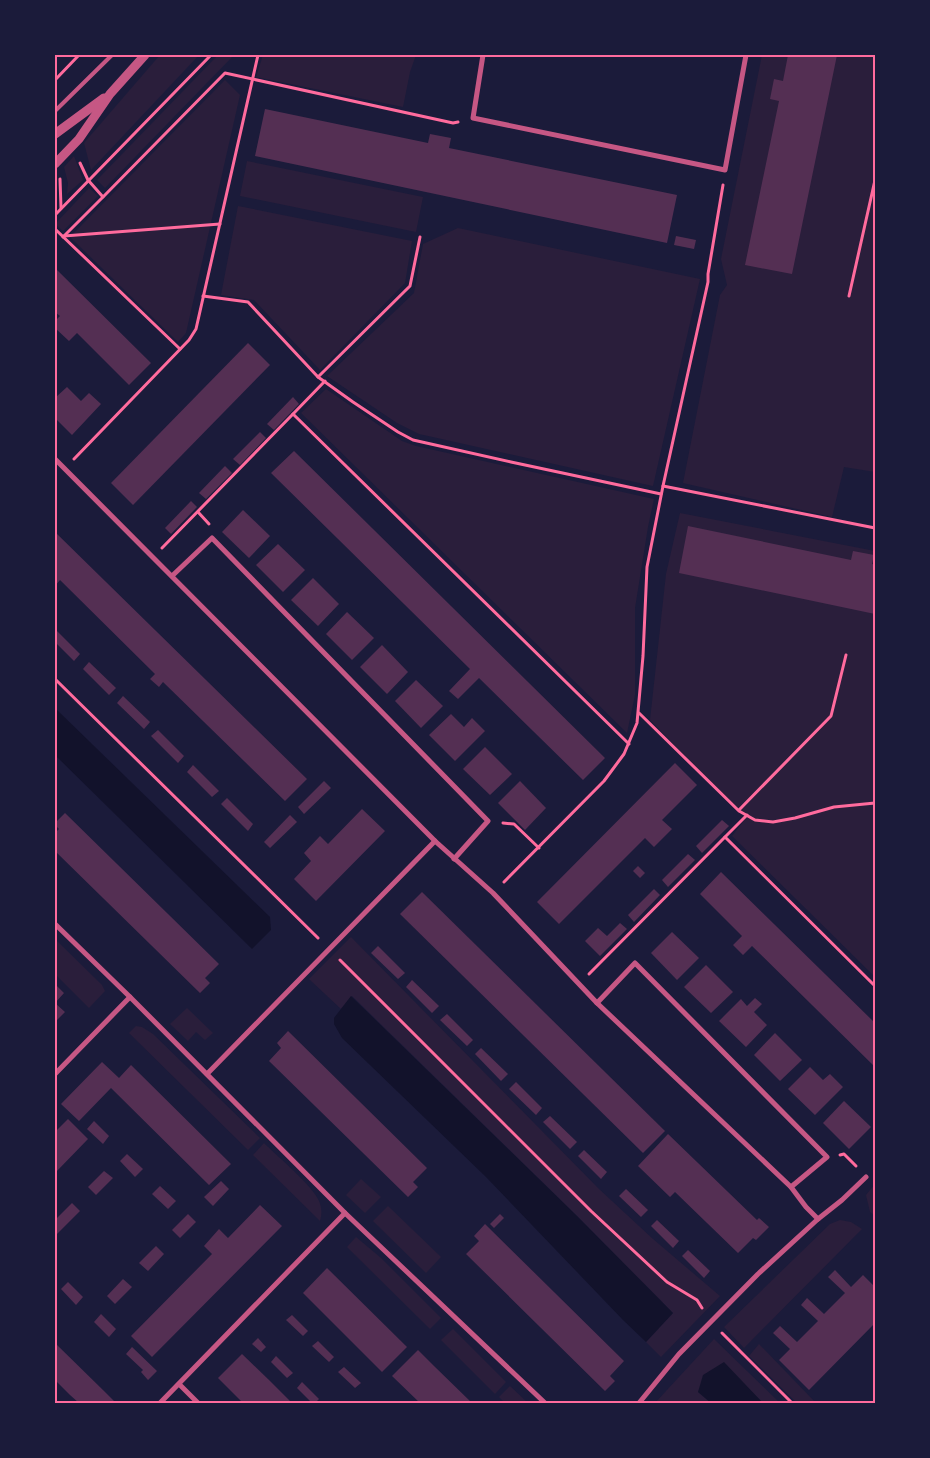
<svg xmlns="http://www.w3.org/2000/svg" width="930" height="1458" viewBox="0 0 930 1458" font-family="Poppins,sans-serif">
  <style>
    .green { fill: #2a1e3b }
    .water { fill: #12122b }
    .building { fill: #542f53 }
    .lines { fill: none; stroke-linecap: round; stroke-linejoin: round }
    .path { stroke: #ff6b9d; stroke-width: 3 }
    .service { stroke: #c65784; stroke-width: 4 }
    .minor { stroke: #c65784; stroke-width: 5 }
    .tertiary { stroke: #c65784; stroke-width: 9 }
    .neatline { fill: none; stroke: #ff6b9d; stroke-width: 2 }
  </style>
  <rect width="100%" height="100%" fill="#1b1b3a"/>
  <g class="green">
    <polygon points="160,55 199,55 91,170 84,143"/>
    <polygon points="218,55 234,55 105,188 97,180"/>
    <polygon points="263,55 416,55 410,72 403,107 256,77"/>
    <polygon points="762,55 875,55 875,472 844,467 832,517 683,483 720,295 727,285 721,259"/>
    <polygon points="225,80 240,95 186,333 178,342 70,237"/>
    <polygon points="74,156 83,180 67,194 68,183 64,167"/>
    <polygon points="247,161 423,197 416,232 240,196"/>
    <polygon points="89,188 98,196 63,231 55,224"/>
    <polygon points="238,206 412,241 405,283 320,370 254,300 221,295"/>
    <polygon points="458,228 700,279 653,486 419,434 397,423 327,376 414,293 423,244"/>
    <polygon points="326,389 402,441 416,446 654,499 648,527 635,608 635,695 627,733 301,413"/>
    <polygon points="680,513 875,551 875,977 732,836 746,818 650,720 666,574"/>
    <polygon points="351,937 599,1189 653,1239 720,1296 661,1357 646,1342 673,1313 577,1216 352,996 341,1009 309,979"/>
    <polygon points="55,939 102,985 105,991 89,1008 55,974"/>
    <polygon points="187,1008 213,1033 205,1040 196,1032 188,1041 170,1024"/>
    <polygon points="136,1026 142,1027 153,1034 260,1138 248,1150 129,1033"/>
    <path d="M264,1143C277,1156 313,1186 319,1201C322,1208 322,1214 320,1221L253,1155Z"/>
    <polygon points="361,1179 381,1197 365,1213 346,1195"/>
    <polygon points="875,1184 875,1216 870,1212 866,1195"/>
    <polygon points="388,1206 441,1257 426,1273 373,1221"/>
    <polygon points="840,1220 851,1222 862,1229 744,1348 724,1327 830,1224"/>
    <polygon points="356,1237 381,1258 441,1318 430,1329 347,1247"/>
    <polygon points="453,1329 506,1382 495,1394 441,1340"/>
    <polygon points="714,1339 780,1403 763,1403 723,1363 698,1392 711,1403 655,1403"/>
    <polygon points="759,1344 816,1403 797,1403 749,1356"/>
    <polygon points="510,1386 528,1403 505,1403 499,1397"/>
  </g>
  <g class="water">
    <polygon points="55,708 270,917 271,930 252,949 55,755"/>
    <polygon points="351,996 577,1216 673,1313 646,1342 623,1320 486,1177 342,1038 334,1024 334,1018"/>
    <polygon points="724,1362 763,1403 711,1403 698,1392 703,1375"/>
  </g>
  <g class="building">
    <polygon points="788,55 837,55 792,274 745,265 779,101 770,99 774,79 783,81"/>
    <polygon points="265,109 428,143 430,134 451,138 449,148 677,195 667,243 255,156"/>
    <polygon points="676,236 696,240 694,249 674,245"/>
    <polygon points="55,268 151,363 129,385 77,333 69,341 55,328 55,321 60,316 55,312"/>
    <polygon points="248,343 270,365 133,505 111,483"/>
    <polygon points="67,387 81,401 89,393 101,404 72,435 55,418 55,398"/>
    <polygon points="293,397 299,404 274,430 267,424"/>
    <polygon points="260,432 266,438 240,465 233,459"/>
    <polygon points="294,451 605,758 583,780 479,678 458,699 449,691 470,669 271,473"/>
    <polygon points="225,466 232,473 206,499 199,493"/>
    <polygon points="191,501 197,507 171,534 165,528"/>
    <polygon points="243,510 270,536 249,558 222,532"/>
    <polygon points="688,526 851,560 853,551 874,555 872,564 875,565 875,614 679,573"/>
    <polygon points="55,532 307,779 285,801 163,682 159,687 150,679 155,674 60,580 55,586"/>
    <polygon points="278,544 305,570 283,592 256,565"/>
    <polygon points="313,578 339,604 318,626 291,600"/>
    <polygon points="347,612 374,638 352,660 326,634"/>
    <polygon points="55,629 80,654 74,661 55,642"/>
    <polygon points="382,645 408,672 387,694 360,667"/>
    <polygon points="89,662 116,688 109,695 83,669"/>
    <polygon points="416,680 443,706 421,728 395,701"/>
    <polygon points="123,696 150,722 144,729 117,703"/>
    <polygon points="451,714 464,727 472,718 485,731 455,761 429,735"/>
    <polygon points="158,730 184,756 178,763 151,736"/>
    <polygon points="485,747 512,774 490,795 463,769"/>
    <polygon points="675,763 697,785 662,820 672,829 654,847 645,838 559,924 537,902"/>
    <polygon points="193,765 219,791 212,797 187,772"/>
    <polygon points="324,781 331,788 304,814 298,807"/>
    <polygon points="520,781 546,808 525,830 498,803"/>
    <polygon points="227,798 253,824 248,831 221,804"/>
    <polygon points="362,809 385,831 316,901 294,879 311,861 304,853 320,836 328,844"/>
    <polygon points="65,813 219,964 205,978 210,983 200,993 55,851 55,833 59,829 55,825 55,823"/>
    <polygon points="290,815 297,822 270,848 264,842"/>
    <polygon points="722,820 729,826 702,853 696,846"/>
    <polygon points="688,854 695,860 668,887 662,880"/>
    <polygon points="638,866 645,873 640,878 633,871"/>
    <polygon points="721,872 875,1023 875,1067 752,946 743,955 733,945 742,936 700,894"/>
    <polygon points="654,889 660,895 634,922 628,915"/>
    <polygon points="422,892 665,1131 643,1153 400,914"/>
    <polygon points="620,923 627,929 600,956 585,941 598,928 607,936"/>
    <polygon points="672,932 699,958 677,980 651,953"/>
    <polygon points="378,946 405,973 398,979 371,953"/>
    <polygon points="706,965 733,992 711,1013 684,987"/>
    <polygon points="412,980 439,1006 432,1013 406,987"/>
    <polygon points="55,984 64,993 55,1003 65,1012 55,1022"/>
    <polygon points="755,998 762,1004 754,1012 767,1025 746,1047 719,1021 741,999 747,1006"/>
    <polygon points="447,1014 473,1040 467,1046 440,1020"/>
    <polygon points="288,1031 427,1168 413,1182 418,1187 408,1197 269,1061 281,1048 277,1043"/>
    <polygon points="775,1033 802,1060 780,1081 754,1055"/>
    <polygon points="481,1048 508,1074 501,1081 475,1054"/>
    <polygon points="102,1062 119,1078 131,1065 231,1164 209,1185 111,1088 79,1121 61,1104"/>
    <polygon points="810,1067 823,1080 830,1074 843,1087 815,1115 788,1089"/>
    <polygon points="516,1082 542,1108 536,1115 509,1089"/>
    <polygon points="844,1101 871,1127 849,1149 823,1123"/>
    <polygon points="550,1116 577,1142 570,1149 543,1122"/>
    <polygon points="68,1119 88,1139 55,1173 55,1132"/>
    <polygon points="94,1121 109,1136 103,1144 87,1129"/>
    <polygon points="668,1134 757,1220 759,1218 769,1227 756,1240 753,1238 738,1253 675,1192 670,1197 638,1166"/>
    <polygon points="584,1150 607,1172 601,1179 578,1156"/>
    <polygon points="127,1154 143,1169 135,1177 120,1161"/>
    <polygon points="104,1171 113,1178 96,1195 88,1187"/>
    <polygon points="221,1181 229,1189 213,1206 204,1197"/>
    <polygon points="160,1186 176,1201 168,1209 152,1194"/>
    <polygon points="626,1189 648,1210 641,1217 619,1196"/>
    <polygon points="72,1203 80,1211 56,1235 55,1220"/>
    <polygon points="260,1205 282,1226 152,1357 131,1336 212,1254 204,1246 219,1229 228,1238"/>
    <polygon points="188,1214 196,1222 180,1238 172,1230"/>
    <polygon points="500,1214 504,1218 494,1228 490,1224"/>
    <polygon points="657,1220 679,1241 673,1248 651,1226"/>
    <polygon points="485,1224 624,1361 610,1376 615,1381 605,1391 466,1254 479,1241 474,1236"/>
    <polygon points="156,1246 164,1254 148,1271 139,1263"/>
    <polygon points="688,1250 710,1271 704,1278 682,1256"/>
    <polygon points="327,1268 407,1347 382,1372 303,1293"/>
    <polygon points="835,1270 851,1287 863,1275 875,1287 875,1323 809,1390 779,1360 790,1349 773,1333 780,1326 797,1342 818,1321 801,1305 807,1298 824,1314 845,1293 828,1277"/>
    <polygon points="123,1279 132,1287 115,1304 107,1296"/>
    <polygon points="68,1282 83,1297 76,1305 61,1289"/>
    <polygon points="101,1314 116,1329 109,1337 94,1322"/>
    <polygon points="292,1315 308,1331 303,1336 286,1320"/>
    <polygon points="258,1338 266,1347 261,1352 252,1344"/>
    <polygon points="318,1341 334,1357 329,1362 312,1346"/>
    <polygon points="55,1343 105,1392 116,1403 79,1403 70,1395 55,1380"/>
    <polygon points="132,1347 157,1371 148,1380 141,1372 143,1370 126,1354"/>
    <polygon points="418,1350 434,1366 472,1403 420,1403 392,1376"/>
    <polygon points="242,1354 269,1380 292,1403 243,1403 218,1378"/>
    <polygon points="276,1356 293,1373 287,1378 271,1362"/>
    <polygon points="344,1367 361,1383 355,1388 338,1372"/>
    <polygon points="302,1382 319,1399 315,1403 312,1403 297,1388"/>
  </g>
  <g class="lines">
    <g class="path">
      <polyline points="55,80 79,55"/>
      <polyline points="80,163 88,180 103,197"/>
      <polyline points="60,179 61,208"/>
      <polyline points="55,215 211,55"/>
      <polyline points="55,229 180,349"/>
      <polyline points="64,236 220,224"/>
      <polyline points="63,237 103,197 225,73 453,123 458,122"/>
      <polyline points="203,296 248,302 318,377 353,402 398,432 413,440 511,462 661,494"/>
      <polyline points="849,296 875,180"/>
      <polyline points="318,377 410,286 420,237"/>
      <polyline points="325,381 293,414 629,744"/>
      <polyline points="74,459 189,340 196,329 258,55"/>
      <polyline points="663,486 875,528"/>
      <polyline points="198,512 209,524"/>
      <polyline points="162,548 293,414"/>
      <polyline points="55,679 318,938"/>
      <polyline points="639,713 739,811 755,820 773,822 795,818 834,807 875,803"/>
      <polyline points="739,810 831,716 846,655"/>
      <polyline points="747,815 725,837 875,986"/>
      <polyline points="503,823 514,824 539,848"/>
      <polyline points="504,882 604,781 624,754 637,723 643,656 647,567 663,486 708,282 708,274 723,185"/>
      <polyline points="340,960 591,1211 667,1282 697,1300 702,1308"/>
      <polyline points="589,974 725,837"/>
      <polyline points="840,1155 844,1154 856,1166"/>
      <polyline points="722,1333 792,1403"/>
    </g>
    <polyline class="service" points="55,111 112,55"/>
    <g class="minor">
      <polyline points="483,55 473,118 725,170 746,55"/>
      <polyline points="55,459 435,841 493,893 597,1003 791,1187 806,1207 818,1219"/>
      <polyline points="172,576 212,538 488,821 454,859"/>
      <polyline points="55,924 130,997 345,1213 545,1403"/>
      <polyline points="597,1003 635,963 827,1157 791,1187"/>
      <polyline points="55,1074 130,997"/>
      <polyline points="207,1074 435,841"/>
      <polyline points="179,1384 198,1403"/>
      <polyline points="160,1403 345,1213"/>
      <polyline points="639,1403 679,1354 758,1274 818,1219 842,1200 866,1177"/>
    </g>
    <g class="tertiary">
      <polyline points="55,134 104,98"/>
      <polyline points="55,164 79,139 110,94 145,55"/>
    </g>
  </g>
  <rect width="930" height="1458" fill="none" stroke="#1b1b3a" stroke-width="112"/>
  <rect x="56" y="56" width="818" height="1346" class="neatline"/>
</svg>
